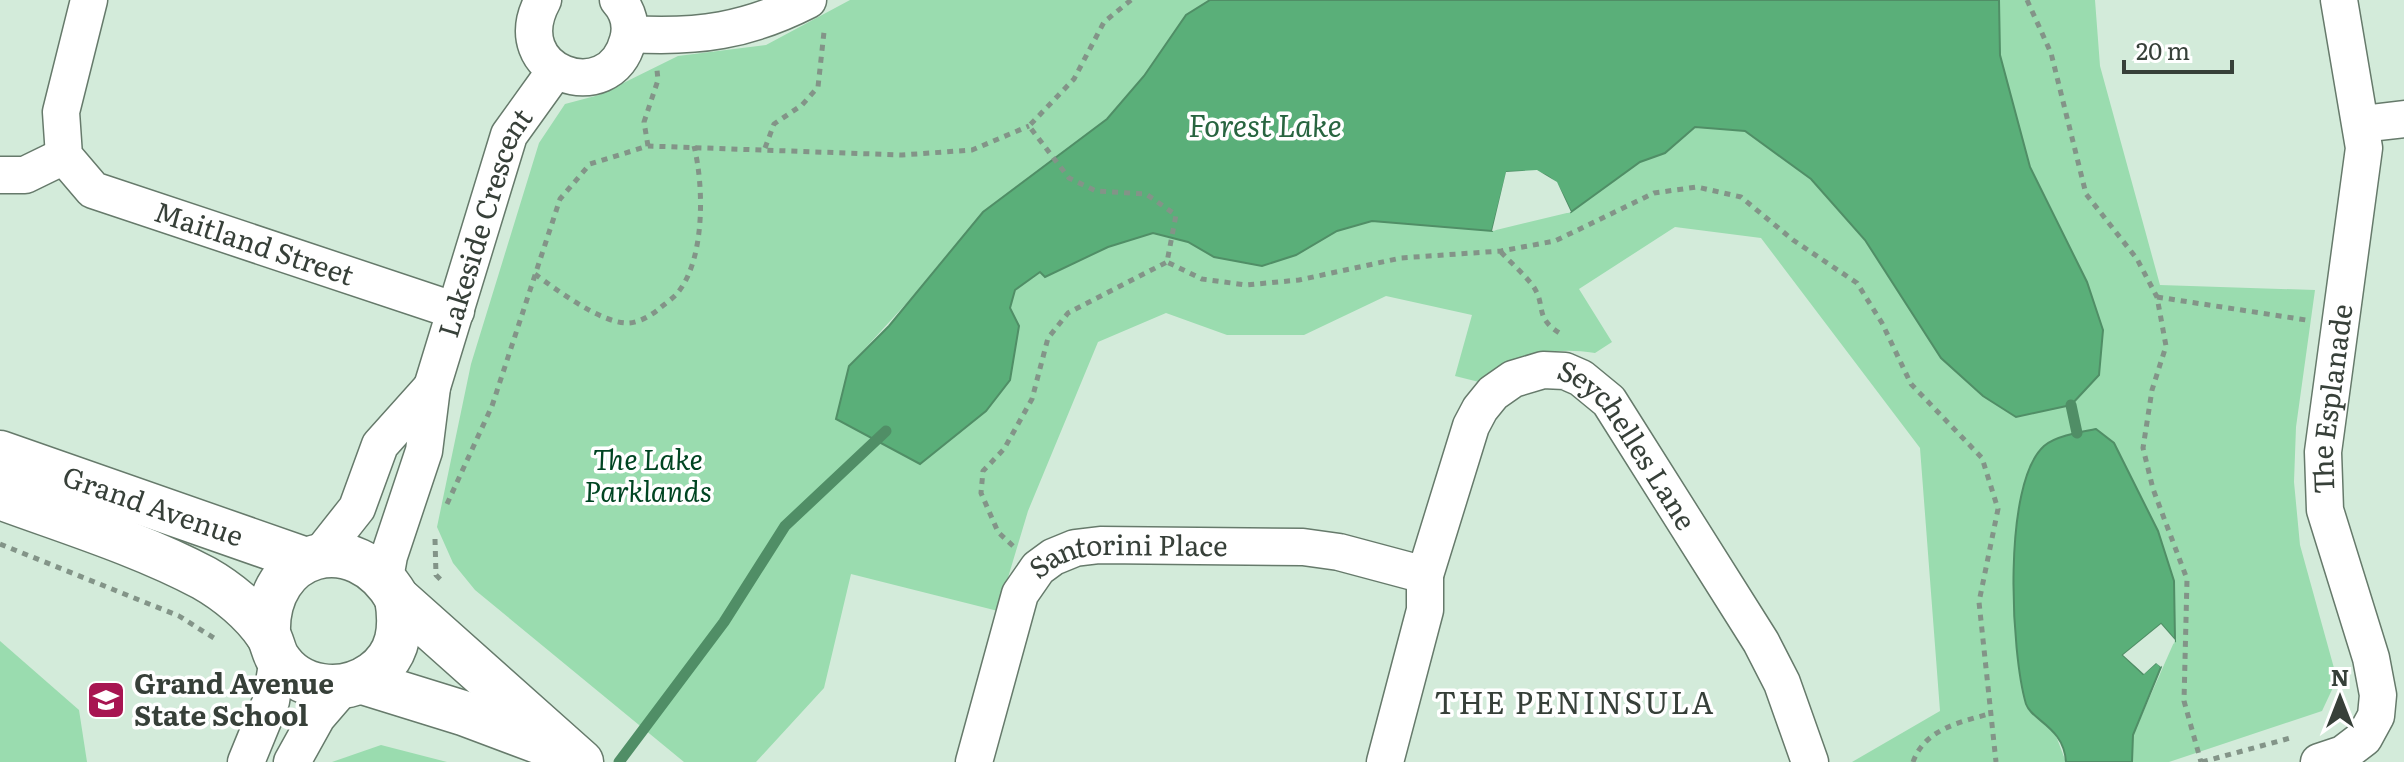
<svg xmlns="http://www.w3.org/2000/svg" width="2404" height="762" viewBox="0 0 2404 762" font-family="Literata,serif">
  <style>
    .green { fill: #9adcaf }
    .water { fill: #5aaf79; stroke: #508e66; stroke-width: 2 }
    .pier { fill: #d3ebda }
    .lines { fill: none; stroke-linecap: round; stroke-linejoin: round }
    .stream { stroke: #508e66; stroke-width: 11 }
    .street-casing { stroke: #667a6b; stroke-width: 39 }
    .secondary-casing { stroke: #667a6b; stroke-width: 47 }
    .path { stroke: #839488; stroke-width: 5; stroke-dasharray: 6 6; stroke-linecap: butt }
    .street { stroke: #fff; stroke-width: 36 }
    .secondary { stroke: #fff; stroke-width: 44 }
    .labels { text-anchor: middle; stroke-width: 7; stroke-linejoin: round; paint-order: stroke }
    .street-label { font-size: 28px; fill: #374039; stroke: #fff }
    .park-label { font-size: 28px; font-style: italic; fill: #004522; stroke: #fff }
    .poi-label { font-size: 28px; font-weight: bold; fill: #374039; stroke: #fff; text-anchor: start }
    .water-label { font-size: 30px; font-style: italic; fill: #286540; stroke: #fff }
    .neighbourhood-label { font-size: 30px; letter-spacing: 2px; fill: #374039; stroke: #fff }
  </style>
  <rect width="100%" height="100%" fill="#d3ebda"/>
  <g class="green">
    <path d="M850,0H1210L1186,15L1144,76L1107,119L1066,152L925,283L849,366L1010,308L1015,290L1040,272L1046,277L1108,247L1153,233L1188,242L1215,257L1296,255L1337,231L1372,221L1492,231L1571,212L1640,162L1665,153L1695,127L1745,131L1811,179L1865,240L1941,358L2087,282L2030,167L2000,55L1999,0H2095L2100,66L2160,285L2315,290L2296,427L2294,482L2300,545L2337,679L2322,711L2169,762H2132L2133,735L2175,640L2174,581L2027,708L2053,728L2066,762H1852L1940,711L1920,448L1761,238L1675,227L1579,289L1612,342L1595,353C1546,346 1527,356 1487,384L1455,376L1472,315L1386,296L1304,335H1227L1166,313L1098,342L1028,511L998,611L851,574L824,688L756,762H684L475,590L453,563L437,527L471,364L539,143L565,104L599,95L678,56L766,45Z"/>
    <polygon points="0,641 79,710 87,762 0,762"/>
    <polygon points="381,745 447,762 332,762"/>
  </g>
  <g class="water">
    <path d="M1210,0H1999L2000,55L2030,167L2087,282L2103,330L2099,375L2071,405L2016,417L1983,396L1941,358L1865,240L1811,179L1745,131L1695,127L1665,153L1640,162L1571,212C1554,174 1549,170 1507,172L1492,231L1372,221L1337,231L1296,255L1262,266L1214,257L1188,242L1153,233L1108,247L1045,277L1040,272L1015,290L1010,308L1019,326L1010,380L986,411L920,464L836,419L849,366L889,326L983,212L1107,119L1144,76L1186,15Z"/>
    <path d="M2096,429L2114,443L2158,531L2174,581L2175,640L2161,624L2123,655L2143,674L2157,662L2161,667L2133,735L2132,762H2066C2064,727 2032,721 2026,704C2011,653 2002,484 2044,446C2055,436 2080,432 2096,429Z"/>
  </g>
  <g class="pier">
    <polygon points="1537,170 1557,182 1571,212 1567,213 1554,185 1536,175 1510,176 1496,230 1492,231 1506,172"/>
    <polygon points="2161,624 2175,640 2174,644 2161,629 2129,655 2144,669 2156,659 2163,663 2161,667 2156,663 2144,674 2123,655"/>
  </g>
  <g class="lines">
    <g class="stream">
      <polyline points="2071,405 2077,433"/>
      <polyline points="619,762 724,622 785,526 886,431"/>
    </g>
    <g class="street-casing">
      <g id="street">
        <path id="s1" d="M89,0L61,112L64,156L93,190L456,311"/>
        <path d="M543,0C503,73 610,110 628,40C632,26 628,11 618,0"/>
        <path d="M630,34C698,38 747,31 808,0"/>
        <polyline points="2362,124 2404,119"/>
        <polyline points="0,175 25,175 64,156"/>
        <polyline points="319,556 357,508 380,445 432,387"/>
        <path id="s2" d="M385,578L389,556L424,451L432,387L509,135L555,71"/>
        <polyline points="246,762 271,701 278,658"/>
        <polyline points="292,762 317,717 342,688"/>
        <path id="s3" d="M974,762L1020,594L1038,568L1053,557L1075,548L1100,545L1303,547L1339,552L1425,575"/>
        <path id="s4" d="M1385,762L1425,610V575L1471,426L1480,409L1493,393L1513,379L1543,370L1565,371L1581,378L1609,401L1761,642L1782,683L1810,762"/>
        <path id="s5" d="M2319,762L2343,754L2364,738L2376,716L2378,695L2371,658L2325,510L2323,452L2364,148L2339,0"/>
      </g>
    </g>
    <g class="secondary-casing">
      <g id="secondary">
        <path id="s6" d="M0,453L306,560"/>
        <path d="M0,497C68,522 140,544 204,578C227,591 253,612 268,635C272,641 273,650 277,657C298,691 343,695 373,674C400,655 402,627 397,598"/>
        <path d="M268,635C264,550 355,525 397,598L581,762"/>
        <polyline points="363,682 463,713 546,744"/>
      </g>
    </g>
    <g class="path">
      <polyline points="1131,0 1104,22 1074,79 1029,126 1069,178 1096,191 1146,194 1176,215 1167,262 1202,279 1246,285 1299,280 1401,258 1501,251 1555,241 1654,193 1697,187 1741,197 1793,240 1857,283 1882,323 1911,384 1982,458 1998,509 1979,602 1996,762"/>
      <polyline points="2027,0 2051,53 2086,194 2137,259 2157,297 2166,346 2152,390 2143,448 2153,489 2187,579 2184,701 2201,762"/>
      <polyline points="648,146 644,122 658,80 657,70"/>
      <polyline points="765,148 774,124 802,105 818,87 824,32"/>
      <path d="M1501,252C1511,263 1524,274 1533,286C1547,306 1533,317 1561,334"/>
      <path d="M535,274C555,289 601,323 627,323C639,323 652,315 660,308C666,303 675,297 679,291C705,257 704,186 694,146"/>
      <polyline points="2157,297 2306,320"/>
      <polyline points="447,504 492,406 560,199 590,164 648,146 902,155 972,150 1029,126"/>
      <polyline points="435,539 436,575 441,580"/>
      <polyline points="0,544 179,616 217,640"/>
      <polyline points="1013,546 998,532 981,493 983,471 1004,449 1032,399 1048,338 1068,313 1167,262"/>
      <path d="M1913,762C1925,728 1962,722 1992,713"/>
      <polyline points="2202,762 2294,737"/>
    </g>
    <use href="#street" class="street"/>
    <use href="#secondary" class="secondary"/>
  </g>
  <defs>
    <g id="school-square" transform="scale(2)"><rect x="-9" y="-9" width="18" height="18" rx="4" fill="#a71551" stroke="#fff"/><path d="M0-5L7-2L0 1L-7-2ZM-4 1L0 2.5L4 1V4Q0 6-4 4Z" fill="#fff"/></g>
  </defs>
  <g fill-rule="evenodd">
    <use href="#school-square" x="106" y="700"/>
  </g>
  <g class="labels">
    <g class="street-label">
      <text dy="10" stroke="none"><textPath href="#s2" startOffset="370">Lakeside Crescent</textPath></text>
      <text dy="10" stroke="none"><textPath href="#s1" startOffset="374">Maitland Street</textPath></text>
      <text dy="10" stroke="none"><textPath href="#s5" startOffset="402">The Esplanade</textPath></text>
      <text dy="10" stroke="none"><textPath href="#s4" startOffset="564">Seychelles Lane</textPath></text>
      <text dy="10" stroke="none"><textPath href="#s6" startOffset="162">Grand Avenue</textPath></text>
      <text dy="10" stroke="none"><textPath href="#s3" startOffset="300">Santorini Place</textPath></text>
    </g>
    <g class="park-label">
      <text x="648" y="470">The Lake<tspan x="648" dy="32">Parklands</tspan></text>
    </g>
    <g class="poi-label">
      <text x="134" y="694">Grand Avenue<tspan x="134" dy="32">State School</tspan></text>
    </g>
    <g class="water-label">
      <text x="1265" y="137">Forest Lake</text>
    </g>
    <g class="neighbourhood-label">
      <text x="1575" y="714">THE PENINSULA</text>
    </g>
  </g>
  <g transform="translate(2340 698)" stroke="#ffffff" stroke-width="6" paint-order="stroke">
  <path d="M0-6L14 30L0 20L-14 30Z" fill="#374039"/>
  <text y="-12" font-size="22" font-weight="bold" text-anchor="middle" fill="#374039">N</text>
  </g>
  <path d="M2124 60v12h108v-12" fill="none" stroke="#374039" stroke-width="4"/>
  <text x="2136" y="60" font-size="24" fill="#374039" stroke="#ffffff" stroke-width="6" paint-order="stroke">20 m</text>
</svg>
